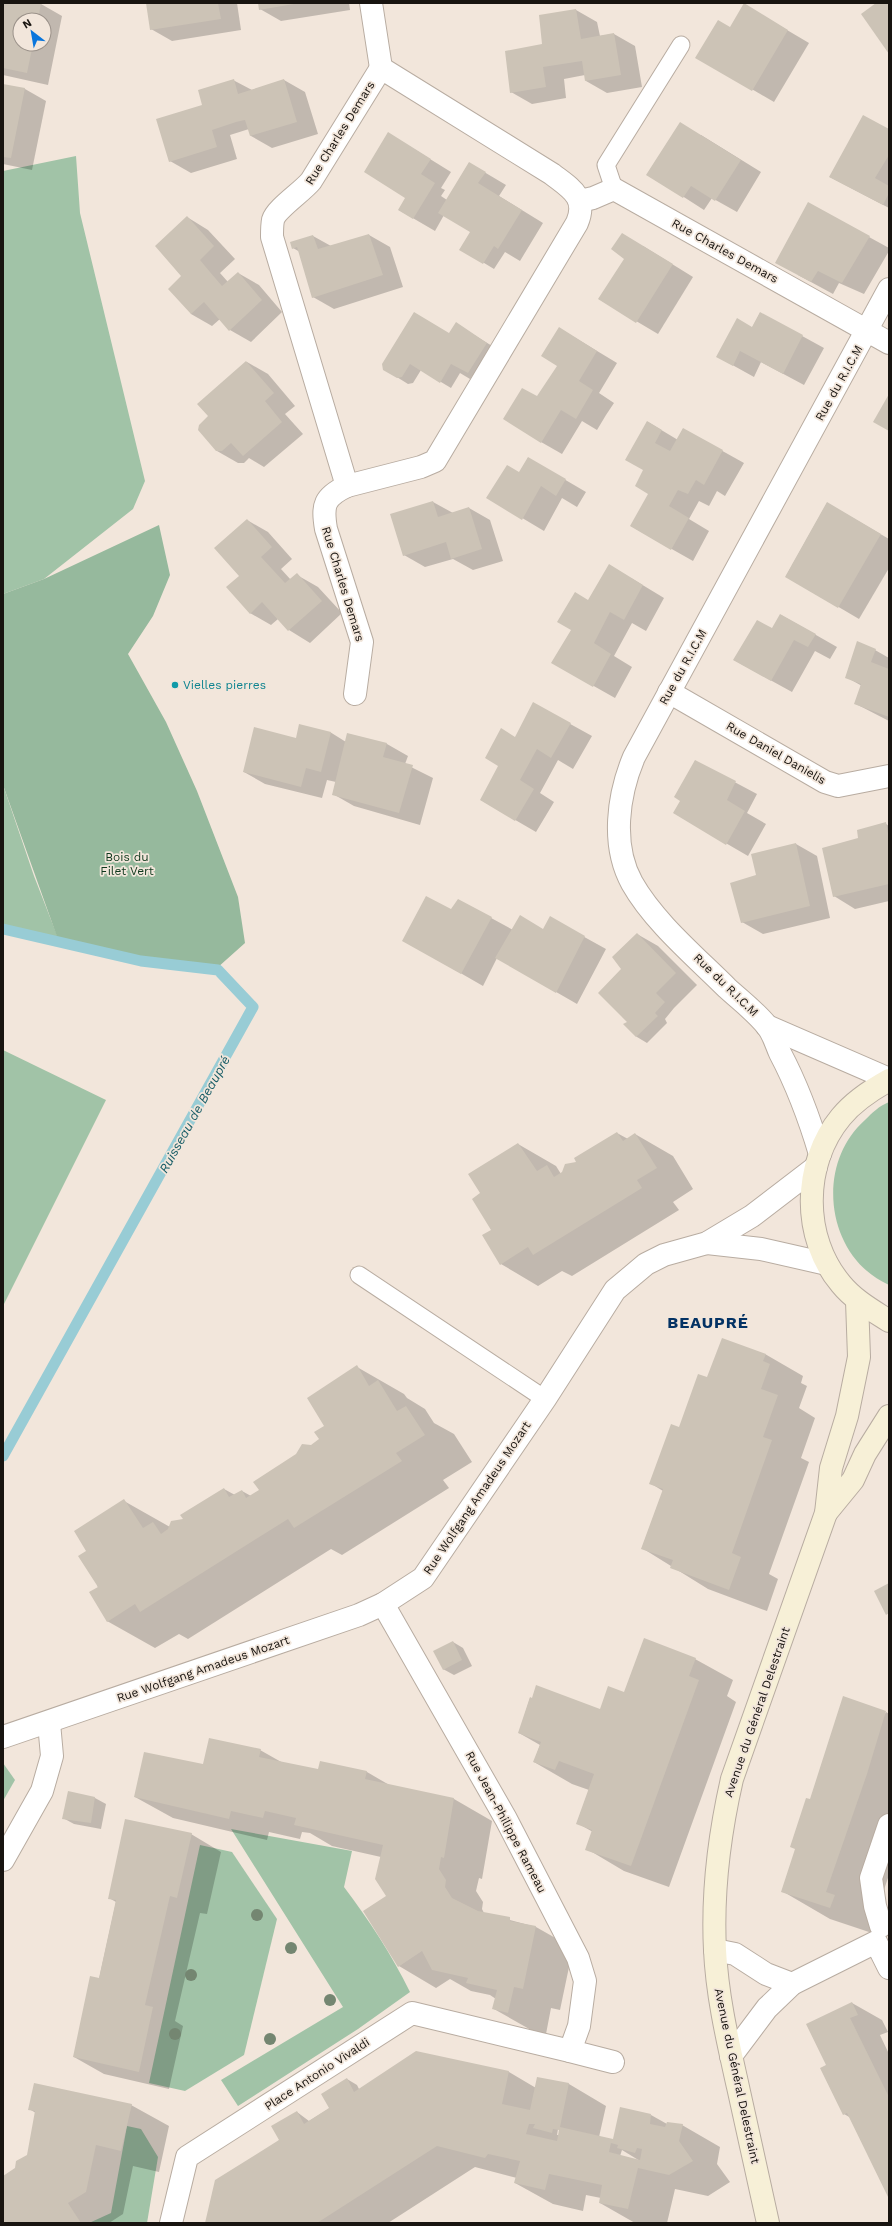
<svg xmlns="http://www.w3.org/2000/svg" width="892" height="2226" viewBox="0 0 892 2226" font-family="'Work Sans',sans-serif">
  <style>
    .green { fill: #a1c3a7 }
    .forest { fill: #96b99d }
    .shadow { fill: #0003; fill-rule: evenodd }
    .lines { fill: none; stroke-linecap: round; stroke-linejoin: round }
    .stream { stroke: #98ccd5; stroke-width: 11 }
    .building { fill: #ccc3b6; fill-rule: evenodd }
    .lane-casing { stroke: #b8aca1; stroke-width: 19 }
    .street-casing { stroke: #b8aca1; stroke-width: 24 }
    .secondary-casing { stroke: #b8aca1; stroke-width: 24 }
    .lane { stroke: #fff; stroke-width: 17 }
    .street { stroke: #fff; stroke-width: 22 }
    .secondary { stroke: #f7f0d7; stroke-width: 22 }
    .tree { fill: #748671 }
    .culture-dot { fill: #0f9aa8; stroke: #f2e6db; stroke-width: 1.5 }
    .labels { text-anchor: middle; stroke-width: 3.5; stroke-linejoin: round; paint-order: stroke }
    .street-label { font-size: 12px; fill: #181410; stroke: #f2e6db }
    .culture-label { font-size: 12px; fill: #0d838f; stroke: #f2e6db; text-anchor: start }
    .park-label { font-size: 12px; fill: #0d371b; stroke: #f2e6db }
    .water-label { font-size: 13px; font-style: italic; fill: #165c66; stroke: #f2e6db }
    .district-label { font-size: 16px; font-weight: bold; letter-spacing: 1px; fill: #033264; stroke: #f2e6db }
  </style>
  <rect width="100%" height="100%" fill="#f2e6db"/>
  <g class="green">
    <polygon points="76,156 80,213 145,481 133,509 44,579 3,594 3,171"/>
    <polygon points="3,785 34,876 60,943 3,929"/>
    <polygon points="3,1050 106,1100 3,1306"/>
    <path d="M889,1102V1285C826,1257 814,1165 865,1120C872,1113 879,1106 889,1102Z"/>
    <polygon points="3,1763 15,1780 3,1801"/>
    <path d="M231,1829L352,1851L344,1887C369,1920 392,1955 410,1992L358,2029L238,2106L221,2080L343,2007Z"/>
    <polygon points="200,1845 232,1852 277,1919 244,2055 185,2091 149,2083"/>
    <polygon points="127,2126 141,2129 158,2157 147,2223 89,2223 111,2213"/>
  </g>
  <polygon class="forest" points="159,525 170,575 153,616 128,654 166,722 197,791 238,897 245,943 217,968 115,957 60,945 3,785 3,594 44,579"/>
  <g class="shadow">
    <path d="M3,3L41,4L62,16L48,85L3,75ZM20,20H44V44H20Z"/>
    <polygon points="147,3 237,3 241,30 172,41 151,29"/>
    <polygon points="259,3 349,3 350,10 281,21 260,9"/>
    <polygon points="576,10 597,22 600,36 614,34 635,46 642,87 607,93 586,81 585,75 564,79 566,98 532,104 511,92 543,45"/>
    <polygon points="765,17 809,43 774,102 697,57 730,28"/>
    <polygon points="233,80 252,90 284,80 305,92 318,134 272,148 251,136 249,129 230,135 237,159 191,173 170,161 204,105"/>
    <polygon points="3,85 25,89 46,101 32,170 3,164"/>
    <polygon points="889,130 889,208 830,177"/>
    <polygon points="701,135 761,172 737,212 712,198 704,210 648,174"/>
    <polygon points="409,146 451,172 441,188 445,190 441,196 447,200 469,163 506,185 499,196 543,223 520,261 505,252 494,269 461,249 471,232 444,215 435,231 399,210 407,198"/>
    <polygon points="187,217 208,230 235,259 220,273 228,282 238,273 259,285 282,312 251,342 230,330 220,319 212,326 191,314 183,276"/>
    <polygon points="369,235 390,247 403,287 334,309 313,297 300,252 293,248 313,236 331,246"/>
    <polygon points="869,237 889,248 889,251 864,294 839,283 833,294 798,275"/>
    <polygon points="643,246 693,277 658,334 599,299 626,258"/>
    <polygon points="760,313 824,348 804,385 761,362 754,377 718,357 752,328"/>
    <polygon points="456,324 507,355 489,384 473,375 470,379 460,373 451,388 421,370 413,383 408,384 384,369 450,334"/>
    <polygon points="559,328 617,363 599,393 614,403 606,415 597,430 582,421 562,454 541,442 537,398 558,366"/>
    <polygon points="247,362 268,374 295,406 285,414 303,434 264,467 249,458 244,463 238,463 217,451 210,416"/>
    <polygon points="648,422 678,440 683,429 744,463 725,496 717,491 709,506 699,501 689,519 709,531 693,561 631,526 650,494"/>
    <polygon points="528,458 586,492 577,507 562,498 544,531 487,497 520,473"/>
    <polygon points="433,502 453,513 469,508 490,520 503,561 473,570 453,559 425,567 404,555"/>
    <polygon points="827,503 889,539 889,568 859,619 786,576"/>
    <polygon points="247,520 268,532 292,559 281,569 291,580 297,575 318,587 342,613 310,643 289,630 278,619 271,625 250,613 240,576"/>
    <polygon points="631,578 664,598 646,631 632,623 614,656 632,667 615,698 553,663 589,601"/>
    <polygon points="781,615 837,647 830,659 815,651 792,692 734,660 773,629"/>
    <polygon points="875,650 889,658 889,721 856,704 862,686 846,677"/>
    <polygon points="534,704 592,736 573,769 558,760 540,793 554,802 536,832 481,800"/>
    <polygon points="330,732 346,742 348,734 387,744 408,756 405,764 433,778 420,825 354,806 333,794 336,782 327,780 322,798 265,784 244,772 296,739"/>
    <polygon points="695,761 757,794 747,813 766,824 748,856 674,813 682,801"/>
    <polygon points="886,824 889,826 889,901 855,909 834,896 860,839"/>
    <polygon points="796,844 817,856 830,918 763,934 742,922 757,876"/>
    <polygon points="458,900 513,930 547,933 550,918 606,949 577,1004 497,958 483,986 403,940 452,910"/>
    <polygon points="637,934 658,946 697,985 674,1008 665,1019 667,1023 647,1043 637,1037 625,1025 628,1022 623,969"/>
    <polygon points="617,1133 628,1139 635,1134 673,1156 693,1189 673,1202 679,1210 572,1276 562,1271 538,1286 501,1264 481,1194 518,1144 556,1166 561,1174"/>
    <polygon points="765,1354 803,1376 801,1383 807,1386 799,1408 815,1418 801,1458 809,1462 769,1574 778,1579 767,1611 708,1589 642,1548 663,1491 650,1483 708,1379"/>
    <polygon points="357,1367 404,1394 407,1398 425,1409 434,1423 454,1434 472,1462 443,1480 449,1488 342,1555 331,1549 188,1639 179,1634 155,1648 107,1621 88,1551 124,1501 170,1527 184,1519 224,1489 235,1495 242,1491 251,1496 260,1490 320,1440"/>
    <polygon points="453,1642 463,1648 472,1666 454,1675 443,1669"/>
    <polygon points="695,1659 733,1680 727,1696 736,1702 669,1887 624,1871 587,1849 593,1832 577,1823 589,1790 572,1784 534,1762 540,1745 519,1733 530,1698 600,1710 625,1694"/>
    <polygon points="886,1712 889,1714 889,1875 874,1919 878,1935 830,1919 782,1891"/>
    <polygon points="260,1750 283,1763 319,1770 321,1762 367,1772 391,1786 454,1799 492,1821 482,1879 479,1878 476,1891 483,1902 482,1909 484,1913 536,1927 573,1948 560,2010 551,2008 546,2034 531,2030 494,2009 496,1999 490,1995 471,1991 450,1979 436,1988 399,1966 381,1857 332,1846 310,1833 302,1832 300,1839 269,1832 267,1840 173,1818 135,1797 204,1766"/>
    <polygon points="69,1792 95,1798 106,1804 101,1829 74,1824 63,1818"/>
    <polygon points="191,1834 221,1852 207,1914 200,1913 175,2021 183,2026 169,2089 104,2074 74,2057 99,1979 116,1902 109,1898"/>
    <polygon points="852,2003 882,2020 888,2032 880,2035 889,2054 889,2197 851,2118 844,2114 827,2066"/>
    <path d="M509,2072L536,2088L538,2078L569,2084L606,2106L599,2137L613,2140L651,2115L667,2124L682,2125L720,2147L717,2164L730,2182L708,2196L675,2189L667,2223H635L600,2203L601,2198L586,2195L583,2211L553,2204L515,2183L517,2178L475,2167L388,2223H206L280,2139L297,2112L309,2121L330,2108L347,2079L357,2085L359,2089ZM558,2129H560L559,2135H557ZM622,2150L640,2161L620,2156Z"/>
    <polygon points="131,2105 169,2126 159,2172 133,2166 123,2214 109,2223 3,2223 3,2177 16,2168 28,2155 36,2113 29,2109"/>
  </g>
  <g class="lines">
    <polyline class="stream" points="3,929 141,961 218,970 253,1007 3,1456"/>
  </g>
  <g class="building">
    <polygon points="3,3 41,3 38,20 20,20 20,44 33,44 27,73 3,68"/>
    <polygon points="146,3 218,3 221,19 150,30"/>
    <polygon points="258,3 294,3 294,4 259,10"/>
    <polygon points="744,3 788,30 752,91 695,58 718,20 730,27"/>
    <polygon points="876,3 889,3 889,54 861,14"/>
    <polygon points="576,9 581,39 614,33 621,75 585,81 582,61 543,67 546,87 510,93 505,51 542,44 539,15"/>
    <polygon points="234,79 238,94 284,79 297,122 250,136 245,120 236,122 212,130 217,147 169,162 156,119 202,105 198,90"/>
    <polygon points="3,84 25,88 11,158 3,157"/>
    <polygon points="863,115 889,129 889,155 875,178 889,186 889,193 883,205 829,177"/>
    <polygon points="680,122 741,160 715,201 691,186 683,198 646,175"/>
    <polygon points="388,132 431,159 421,174 435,183 413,219 398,210 405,198 364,172"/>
    <polygon points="469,162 486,172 478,183 522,210 498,249 494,246 483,264 459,250 470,232 438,213"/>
    <polygon points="808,202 870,236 842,283 818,271 811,282 775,263"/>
    <polygon points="187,216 214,246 200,260 210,272 222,286 238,272 262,300 229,331 204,302 191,314 168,289 181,276 155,246"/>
    <polygon points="622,233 673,264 636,323 598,299 624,259 611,249"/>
    <polygon points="369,234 383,275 312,298 297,247 292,249 290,242 313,235 318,249"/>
    <polygon points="414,312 449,333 456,322 487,343 468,373 451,364 440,383 410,364 402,377 397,378 383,370 382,364"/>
    <polygon points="760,312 803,335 783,374 740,351 733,366 716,357 737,318 752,327"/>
    <polygon points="559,327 597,351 579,381 593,390 576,419 561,410 541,443 503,419 522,388 537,396 557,366 541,356"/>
    <polygon points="246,361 274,393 265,401 282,422 243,456 231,443 222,451 216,451 198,430 199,425 208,416 197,404"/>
    <polygon points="889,394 889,431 873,422"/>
    <polygon points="647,421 662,430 655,443 670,451 683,428 723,450 704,485 696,480 688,494 678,490 669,506 689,518 671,550 630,526 648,494 635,486 643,470 625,460"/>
    <polygon points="528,457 566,479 556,496 541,486 522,520 486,498 507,465 519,472"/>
    <polygon points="433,501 438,517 469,507 482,549 451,559 446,542 403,556 390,514"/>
    <polygon points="827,502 881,534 838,608 785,577"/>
    <polygon points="247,519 272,547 261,557 285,583 297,573 322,601 288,631 262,602 250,614 226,587 239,576 214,548"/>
    <polygon points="609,564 643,585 624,620 610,612 594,643 611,654 593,687 551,663 571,630 557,622 575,592 588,600"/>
    <polygon points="780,614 816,634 808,647 794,640 771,681 733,660 757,620 772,628"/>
    <polygon points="857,641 876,649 871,662 889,669 889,717 854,704 861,684 845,678"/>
    <polygon points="533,702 571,723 551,758 537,749 520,780 534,789 515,821 480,800 498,766 485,758 501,728 515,737"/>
    <polygon points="299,724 331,732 321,772 306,768 301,787 243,772 254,727 296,738"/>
    <polygon points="347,733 387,743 383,757 413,765 399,813 332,795"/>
    <polygon points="695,760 736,781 727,800 745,811 726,845 673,813 680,801 674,797"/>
    <polygon points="886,822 889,839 889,884 833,897 822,848 858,838 857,830"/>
    <polygon points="796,843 810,906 741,923 730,883 756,875 751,854"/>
    <polygon points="426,896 451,909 458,899 492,917 461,974 402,941"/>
    <polygon points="520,915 543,929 550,916 585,936 556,993 495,958"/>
    <polygon points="637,933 676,973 656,993 665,1002 655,1013 658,1016 636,1037 623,1024 627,1022 598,993 621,969 612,957"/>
    <polygon points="617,1132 623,1141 635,1133 657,1168 637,1180 642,1188 533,1255 528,1247 500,1265 482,1235 491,1230 472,1199 480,1193 468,1174 518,1143 537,1171 547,1165 554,1177 562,1172 565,1164 576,1162 574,1158"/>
    <polygon points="722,1338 766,1354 763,1361 770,1364 761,1389 778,1395 763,1437 772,1440 732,1553 741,1557 729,1590 670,1568 673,1560 641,1549 663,1489 649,1484 671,1424 679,1427 698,1374 707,1377"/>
    <polygon points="357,1365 369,1386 378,1380 397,1411 406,1406 425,1435 396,1453 402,1461 294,1528 288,1519 140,1612 135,1604 107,1622 89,1592 98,1587 78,1556 86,1551 74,1531 124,1499 143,1528 153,1522 161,1534 168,1529 171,1521 183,1519 180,1515 224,1488 229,1497 242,1490 246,1498 259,1490 253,1482 296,1454 302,1444 311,1445 319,1439 314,1432 324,1426 307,1398"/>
    <polygon points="889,1583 889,1613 886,1615 874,1591"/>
    <polygon points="644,1638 696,1658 689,1676 699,1680 631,1866 585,1850 592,1830 576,1824 594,1774 559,1761 555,1770 533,1762 541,1742 518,1733 530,1697 532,1698 536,1685 600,1709 608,1686 624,1692"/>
    <polygon points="453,1641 462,1660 443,1670 433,1651"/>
    <polygon points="843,1696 886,1711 867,1774 826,1892 835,1895 830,1908 781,1892 795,1849 790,1847 806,1798 810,1799"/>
    <polygon points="209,1738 261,1749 259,1757 318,1769 320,1761 367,1771 365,1779 454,1798 444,1858 441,1857 439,1869 446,1880 445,1887 452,1898 478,1911 510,1917 510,1921 536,1926 523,1989 514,1987 508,2013 492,2009 497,1990 466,1983 468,1978 432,1970 422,1951 398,1967 363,1911 386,1896 375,1879 383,1845 294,1825 296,1818 265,1811 263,1818 231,1811 229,1819 134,1797 144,1752 203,1764"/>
    <polygon points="68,1791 95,1797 91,1823 62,1819"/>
    <polygon points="125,1819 192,1833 177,1898 170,1896 145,2005 153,2007 139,2072 73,2057 90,1976 99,1978 116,1900 108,1899"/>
    <polygon points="852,2002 858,2015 850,2018 889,2097 889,2199 847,2113 843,2115 820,2068 826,2065 806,2024"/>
    <path d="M416,2051L509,2071L502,2104L530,2110L537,2077L569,2083L560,2127L613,2139L620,2107L651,2114L650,2124L665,2127L667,2122L683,2124L679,2141L693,2161L669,2175L638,2168L628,2209L599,2203L602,2185L549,2174L545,2190L514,2183L520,2161L488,2154L485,2158L437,2146L317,2223H205L215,2180L279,2140L271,2126L297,2111L304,2124L329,2108L321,2094L347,2078L354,2092ZM529,2124H535L533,2128L552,2133L553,2129L559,2130L557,2141L526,2134ZM611,2143L618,2145L617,2148L635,2153L637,2148L642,2149L640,2160L609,2152Z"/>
    <polygon points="34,2083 132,2104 121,2151 96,2145 86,2192 68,2203 81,2223 3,2223 3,2176 15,2168 16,2161 27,2155 35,2111 28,2110"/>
  </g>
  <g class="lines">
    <g class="lane-casing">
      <g id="lane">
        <polyline points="614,189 606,165 681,45"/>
        <polyline points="359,1275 545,1399"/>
      </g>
    </g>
    <g class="street-casing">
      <g id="street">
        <polyline points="371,3 381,68"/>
        <path d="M381,68L552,174C570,188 588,197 577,223L435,461L421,467L347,486L272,237C272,232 272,225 273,220C276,209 302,192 311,181Z"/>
        <polyline points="580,201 593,198 614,189 889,343"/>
        <path d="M347,486C324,497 322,505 326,529L362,642L355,694"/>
        <polyline points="669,692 825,782 838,786 889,776"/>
        <polyline points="767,1026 889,1079"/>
        <path d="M820,1154C809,1117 798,1087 780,1053C776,1044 773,1033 767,1026C756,1012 740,1000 727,988C696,957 654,922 632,883C611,845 618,795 634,757L889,289"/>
        <polyline points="707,1243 761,1249 827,1264"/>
        <polyline points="3,1737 359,1615 383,1604 423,1578 545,1399 615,1290 646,1264 664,1255 707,1243 752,1216 816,1167"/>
        <polyline points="3,1860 42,1791 52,1756 49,1723"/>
        <polyline points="881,1926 875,1906 871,1878 889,1825"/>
        <polyline points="715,1950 735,1954 766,1974 792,1984"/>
        <polyline points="570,2051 613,2062"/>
        <polyline points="731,2056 767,2008 792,1984 876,1942 889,1968"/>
        <polyline points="171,2223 187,2157 412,2013 570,2051 579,2026 585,1981 578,1958 506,1819 383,1604"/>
      </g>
    </g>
    <g class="secondary-casing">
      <g id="secondary">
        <path d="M889,1080C871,1090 854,1101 841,1117C802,1164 802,1238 841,1284C854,1300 872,1310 889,1321"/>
        <polyline points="826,1513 853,1480 865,1454 889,1416"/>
        <path d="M768,2223C758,2178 748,2132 738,2087C728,2042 717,1996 715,1950C712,1892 719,1836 732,1779L826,1513L831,1468L847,1416L859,1357L857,1301"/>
      </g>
    </g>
    <use href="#lane" class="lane"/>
    <use href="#street" class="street"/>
    <use href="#secondary" class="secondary"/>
  </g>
  <g class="tree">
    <circle cx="257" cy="1915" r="6"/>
    <circle cx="291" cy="1948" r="6"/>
    <circle cx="191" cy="1975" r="6"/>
    <circle cx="330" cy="2000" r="6"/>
    <circle cx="175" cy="2034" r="6"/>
    <circle cx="270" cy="2039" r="6"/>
  </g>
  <circle class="culture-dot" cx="175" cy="685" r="4"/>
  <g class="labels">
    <g class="street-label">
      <text transform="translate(340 133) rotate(-58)" y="4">Rue Charles Demars</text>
      <text transform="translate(725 251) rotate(29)" y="4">Rue Charles Demars</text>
      <text transform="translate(839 383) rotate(-61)" y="4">Rue du R.I.C.M</text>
      <text transform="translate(343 584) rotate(73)" y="4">Rue Charles Demars</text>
      <text transform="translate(683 667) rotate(-61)" y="4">Rue du R.I.C.M</text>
      <text transform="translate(776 753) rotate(30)" y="4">Rue Daniel Danielis</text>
      <text transform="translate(726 985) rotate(44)" y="4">Rue du R.I.C.M</text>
      <text transform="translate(477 1498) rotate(-56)" y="4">Rue Wolfgang Amadeus Mozart</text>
      <text transform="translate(203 1669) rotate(-19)" y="4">Rue Wolfgang Amadeus Mozart</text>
      <text transform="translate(757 1712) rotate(-71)" y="4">Avenue du Général Delestraint</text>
      <text transform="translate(506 1822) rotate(62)" y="4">Rue Jean-Philippe Rameau</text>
      <text transform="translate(317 2074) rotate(-33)" y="4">Place Antonio Vivaldi</text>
      <text transform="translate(737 2076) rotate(78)" y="4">Avenue du Général Delestraint</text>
    </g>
    <g class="culture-label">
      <text x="183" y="689">Vielles pierres</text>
    </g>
    <g class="park-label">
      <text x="127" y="861">Bois du<tspan x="127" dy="14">Filet Vert</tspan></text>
    </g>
    <g class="water-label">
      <text transform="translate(194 1114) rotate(-61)" y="5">Ruisseau de Beaupré</text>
    </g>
    <g class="district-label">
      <text x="708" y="1328">BEAUPRÉ</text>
    </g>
  </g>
  <rect width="892" height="2226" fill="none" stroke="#181410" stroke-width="8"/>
  <g transform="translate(32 32) rotate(329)"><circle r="19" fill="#f2e6db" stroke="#9b928a"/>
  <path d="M0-3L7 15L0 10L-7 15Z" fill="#0975dc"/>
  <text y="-6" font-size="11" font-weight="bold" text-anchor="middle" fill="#181410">N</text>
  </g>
</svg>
